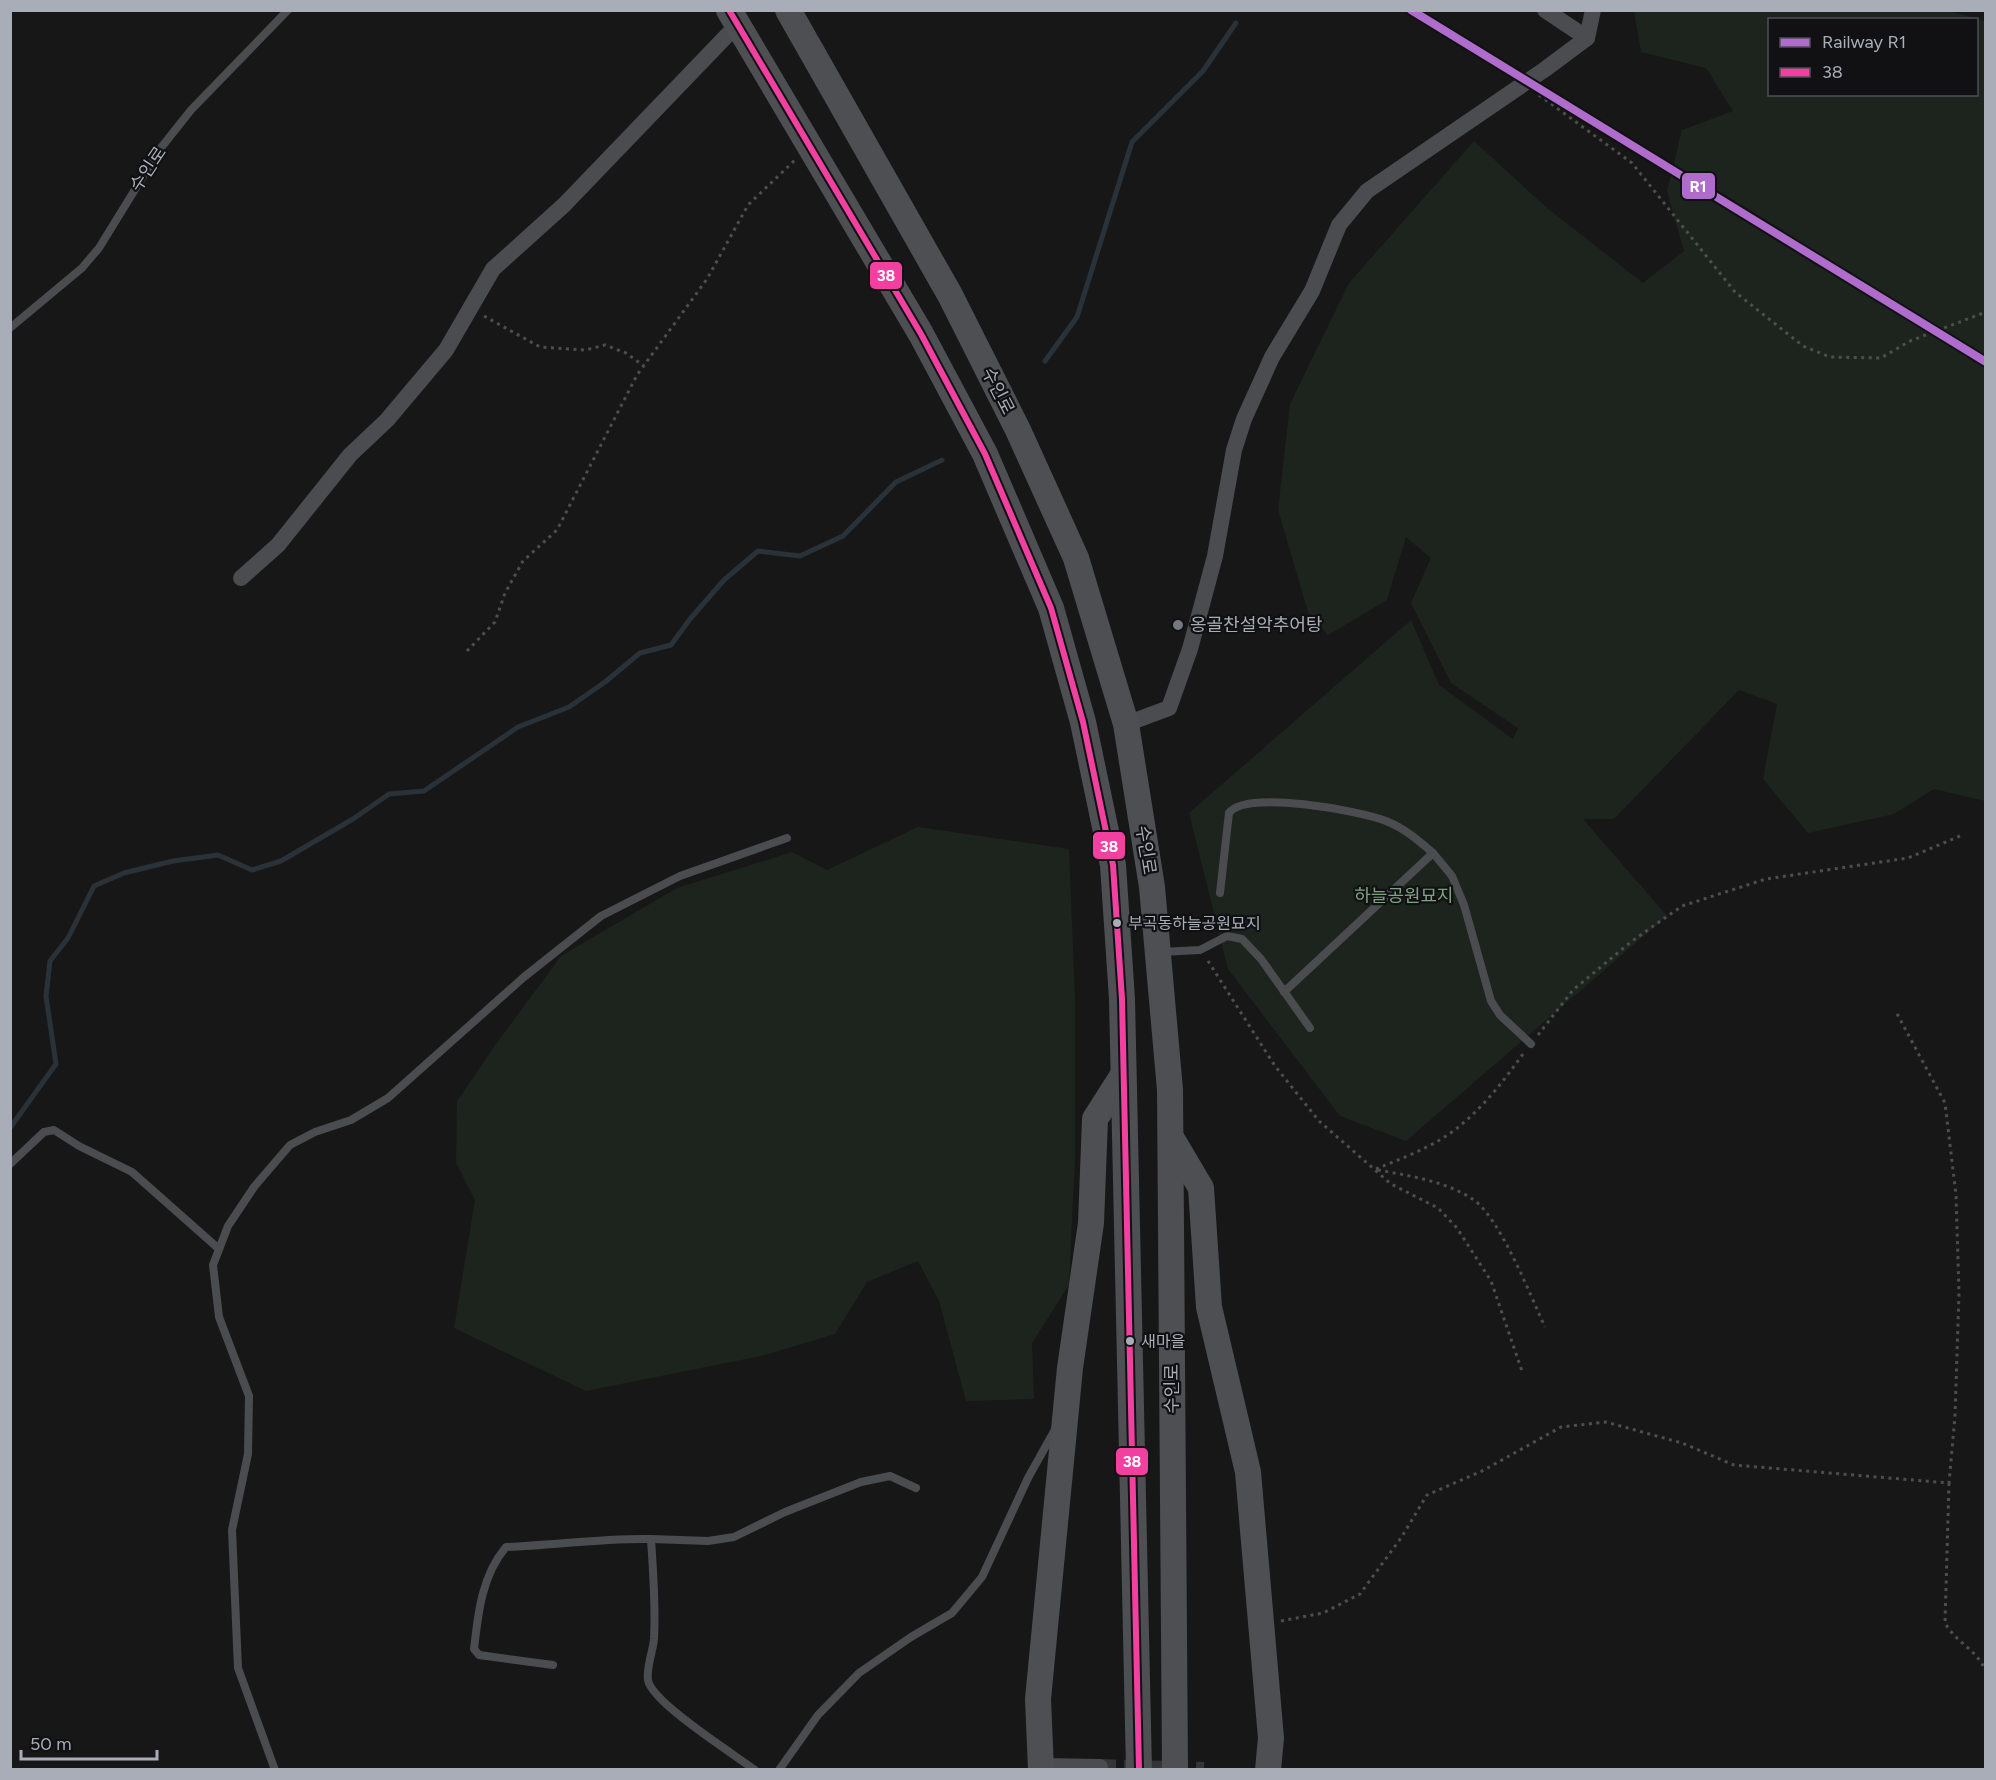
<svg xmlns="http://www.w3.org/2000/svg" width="1996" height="1780" viewBox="0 0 1996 1780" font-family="Figtree,'Noto Sans KR',sans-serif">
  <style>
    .green { fill: #1d241e; fill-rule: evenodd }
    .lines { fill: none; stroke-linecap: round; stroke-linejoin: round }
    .stream { stroke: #2a3239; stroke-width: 5 }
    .minor-tunnel { stroke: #343537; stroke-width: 16; stroke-dasharray: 16 8; stroke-linecap: butt }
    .path { stroke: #4d4e52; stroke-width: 3; stroke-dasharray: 3 4.5; stroke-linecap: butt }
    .service { stroke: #4b4c50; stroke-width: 8 }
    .minor { stroke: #4b4c50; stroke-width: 16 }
    .primary { stroke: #4d4f52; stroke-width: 26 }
    .bus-1-casing { stroke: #111113; stroke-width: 10 }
    .bus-1 { stroke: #f240a1; stroke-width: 6 }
    .rail-1-casing { stroke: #111113; stroke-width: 12 }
    .rail-1 { stroke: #b06ccc; stroke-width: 8 }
    .poi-dot { fill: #757880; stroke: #111113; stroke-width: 2 }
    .bus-dot { fill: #a8adb8; stroke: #111113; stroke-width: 2 }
    .labels { text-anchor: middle; stroke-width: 4.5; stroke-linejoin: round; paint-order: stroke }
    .bus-label { font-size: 16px; fill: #a8adb8; stroke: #111113; text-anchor: start }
    .street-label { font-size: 18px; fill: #a8adb8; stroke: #111113 }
    .poi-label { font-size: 18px; fill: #a8adb8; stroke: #111113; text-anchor: start }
    .park-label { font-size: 18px; fill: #7fa381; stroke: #111113 }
    .line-badge { stroke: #111113; stroke-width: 2 }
    .badge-label { font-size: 16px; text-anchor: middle; font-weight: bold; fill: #fff }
  </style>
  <rect width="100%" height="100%" fill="#171717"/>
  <g class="green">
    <path d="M1945,10L1985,21V801L1934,789L1894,814L1808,833L1763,779L1777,704L1739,690L1614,819H1583L1667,916L1406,1141L1340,1116L1228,969L1189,813L1411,620L1439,685L1513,739L1518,728L1451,683L1411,603L1431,558L1406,537L1387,600L1328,635L1308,612L1278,510L1290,404L1349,283L1474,141L1547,208L1643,283L1684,251L1667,191L1682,130L1733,111L1706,68L1641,52L1634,11ZM1770,20H1976V94H1770Z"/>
    <polygon points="918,827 1069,849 1075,999 1075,1158 1069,1285 1032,1343 1034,1399 966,1401 939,1301 918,1261 867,1282 835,1334 761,1356 586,1391 454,1328 475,1200 456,1163 457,1101 496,1044 561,956 677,888 792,852 827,870"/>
  </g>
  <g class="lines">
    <g class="stream">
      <polyline points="1045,361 1077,317 1132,142 1203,71 1236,23"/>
      <polyline points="10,1128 56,1064 46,996 50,961 68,938 94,886 124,873 173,861 218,855 252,870 281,861 353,819 389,794 424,791 518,727 569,707 605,682 640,653 671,645 690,619 724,580 758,551 800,556 843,536 896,482 942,460"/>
    </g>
    <polyline class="minor-tunnel" points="1100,1767 1204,1770"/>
    <g class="path">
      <polyline points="1539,95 1632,163 1735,292 1803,346 1830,357 1881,358 1910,341 1986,312"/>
      <polyline points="484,316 540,347 585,350 605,345 626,353 644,366"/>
      <polyline points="467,651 495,622 505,593 523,561 557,530 637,375 707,279 748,205 795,160"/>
      <polyline points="1208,961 1275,1066 1319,1121 1391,1184 1438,1208 1457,1228 1491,1281 1522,1371"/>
      <polyline points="1538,1035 1573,990 1632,941 1682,906 1766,879 1908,858 1960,836"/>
      <path d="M1376,1169C1405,1157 1438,1145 1462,1124C1486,1104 1505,1079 1523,1054"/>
      <path d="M1378,1170C1410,1176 1446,1181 1474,1200C1501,1220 1530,1295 1545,1327"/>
      <path d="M1949,1483L1945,1623C1956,1643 1978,1650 1986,1672"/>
      <polyline points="1281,1621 1323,1613 1360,1594 1401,1538 1427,1495 1484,1470 1561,1427 1606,1422 1682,1443 1734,1465 1949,1483 1955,1416 1959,1293 1956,1195 1945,1103 1895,1010"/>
    </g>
    <g class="service">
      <polyline points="10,328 82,268 99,248 160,149 191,110 288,10"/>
      <polyline points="1433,853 1452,876 1464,905 1491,1001 1500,1015 1531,1044"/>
      <path d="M1220,893L1229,813C1245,789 1360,811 1386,821C1404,828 1418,840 1433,853L1284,992"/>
      <polyline points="1161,952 1200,950 1227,936 1242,939 1261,959 1310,1028"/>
      <polyline points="10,1164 44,1132 54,1130 79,1146 132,1172 219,1249"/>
      <polyline points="651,1539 708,1541 734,1537 785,1512 861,1482 890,1476 916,1488"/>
      <path d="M553,1665L479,1655L474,1649C478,1613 482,1575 506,1547C555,1545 603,1538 651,1539C653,1572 656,1605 654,1639C653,1651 646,1668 648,1680C651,1702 735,1755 755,1770"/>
      <polyline points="275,1770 238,1668 232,1530 248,1454 249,1396 219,1317 213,1265 228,1226 254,1187 290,1145 315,1132 351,1120 388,1098 524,977 601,916 680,876 787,838"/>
      <polyline points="779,1770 818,1715 859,1673 911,1637 952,1613 982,1577 1028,1478 1057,1426"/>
    </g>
    <g class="minor">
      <polyline points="1545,10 1587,38 1593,10"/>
      <polyline points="241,578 278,545 350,455 387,420 446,350 493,269 564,205 737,25"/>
      <polyline points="1126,724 1169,708 1190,649 1215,556 1234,450 1244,419 1272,357 1312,291 1339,225 1367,191 1544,70 1587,38"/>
      <polyline points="1041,1766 1100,1767"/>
    </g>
    <g class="primary">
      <polyline points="729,10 921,334 985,454 1051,608 1083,722 1113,865 1122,999 1139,1770"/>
      <polyline points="788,10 950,295 1018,430 1076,558 1126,724 1152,887 1170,1090 1175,1770"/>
      <polyline points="1172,1139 1201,1188 1209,1307 1248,1472 1271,1738 1268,1770"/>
      <polyline points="1041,1770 1038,1699 1070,1368 1091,1223 1095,1119 1123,1075"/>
    </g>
    <g class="bus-1-casing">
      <polyline id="bus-1" points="729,10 921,334 985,454 1051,608 1083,722 1113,865 1122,999 1139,1770"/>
    </g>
    <use href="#bus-1" class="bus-1"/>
    <g class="rail-1-casing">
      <polyline id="rail-1" points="1411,10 1986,362"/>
    </g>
    <use href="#rail-1" class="rail-1"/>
  </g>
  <circle class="poi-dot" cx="1178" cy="625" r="6"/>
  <g class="bus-dot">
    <circle cx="1117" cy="923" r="5"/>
    <circle cx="1130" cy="1341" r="5"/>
  </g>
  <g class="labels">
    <g class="bus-label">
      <text x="1128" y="929">부곡동하늘공원묘지</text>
      <text x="1141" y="1347">새마을</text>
    </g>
    <g class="street-label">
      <text transform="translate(148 169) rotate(-56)" y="6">수인로</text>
      <text transform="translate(998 391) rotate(63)" y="6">수인로</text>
      <text transform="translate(1146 850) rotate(81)" y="6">수인로</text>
      <text transform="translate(1172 1389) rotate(-90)" y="6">수인로</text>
    </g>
    <g class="poi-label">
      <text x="1190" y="631">옹골찬설악추어탕</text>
    </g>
    <g class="park-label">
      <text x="1404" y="902">하늘공원묘지</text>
    </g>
  </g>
  <g class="line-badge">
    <rect x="1681" y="172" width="35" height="28" rx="6" fill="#b06ccc"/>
    <rect x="869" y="261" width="34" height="29" rx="6" fill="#f240a1"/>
    <rect x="1092" y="831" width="34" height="29" rx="6" fill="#f240a1"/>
    <rect x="1115" y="1447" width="34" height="29" rx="6" fill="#f240a1"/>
  </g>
  <g class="badge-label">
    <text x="1698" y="192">R1</text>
    <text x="886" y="281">38</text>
    <text x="1109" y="852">38</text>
    <text x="1132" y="1467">38</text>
  </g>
  <rect width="1996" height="1780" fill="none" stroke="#a8adb8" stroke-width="24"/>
  <rect x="1768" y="18" width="210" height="78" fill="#111113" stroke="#4d4f55" stroke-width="1.5"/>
  <rect x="1780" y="38" width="30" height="9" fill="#b06ccc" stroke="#4d4f55" stroke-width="1.5"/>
  <text x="1822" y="48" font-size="18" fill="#a8adb8">Railway R1</text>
  <rect x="1780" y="68" width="30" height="9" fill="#f240a1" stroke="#4d4f55" stroke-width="1.5"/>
  <text x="1822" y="78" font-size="18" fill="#a8adb8">38</text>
  <path d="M21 1750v9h136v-9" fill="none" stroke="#a8adb8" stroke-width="3"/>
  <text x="30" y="1750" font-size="18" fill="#a8adb8" stroke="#111113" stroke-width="4.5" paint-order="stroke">50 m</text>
</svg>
